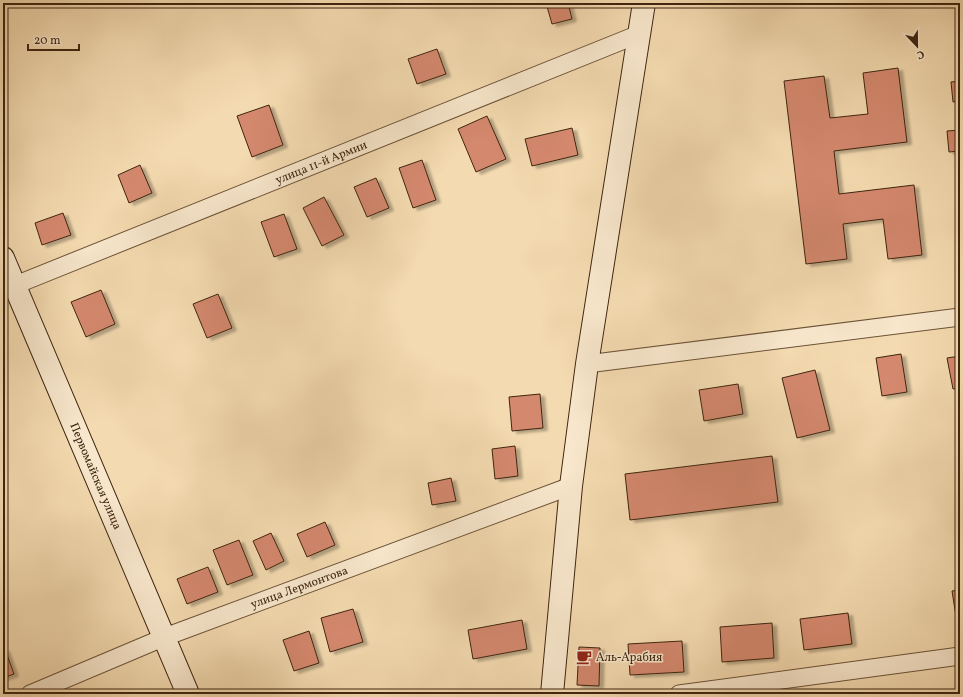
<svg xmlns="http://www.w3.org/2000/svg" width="963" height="697" viewBox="0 0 963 697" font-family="Vollkorn,serif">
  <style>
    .building { fill: #d4886e; stroke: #3e250f; filter: url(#shadow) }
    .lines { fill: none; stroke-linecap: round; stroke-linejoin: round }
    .street-casing { stroke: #6c5237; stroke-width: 19 }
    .secondary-casing { stroke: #3e250f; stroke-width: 24 }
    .street { stroke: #f8e7cc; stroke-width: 17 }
    .secondary { stroke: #f8e7cc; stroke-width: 22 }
    .labels { text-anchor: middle; stroke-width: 3; stroke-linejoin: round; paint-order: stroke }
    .street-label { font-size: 12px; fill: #3e250f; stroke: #f8e7cc }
    .poi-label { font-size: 12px; fill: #3e250f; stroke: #f8e7cc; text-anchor: start }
  </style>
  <defs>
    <filter id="shadow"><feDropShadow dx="4.5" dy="2.5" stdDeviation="1" flood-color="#0004"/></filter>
  </defs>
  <rect width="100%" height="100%" fill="#f4dab0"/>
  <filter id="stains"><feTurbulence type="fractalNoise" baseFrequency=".005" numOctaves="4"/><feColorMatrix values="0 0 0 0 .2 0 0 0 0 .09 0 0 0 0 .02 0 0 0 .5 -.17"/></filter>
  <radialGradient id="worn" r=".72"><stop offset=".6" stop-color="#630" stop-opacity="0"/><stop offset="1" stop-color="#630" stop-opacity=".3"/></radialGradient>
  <g class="building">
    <polygon points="546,3 568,3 572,19 552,24"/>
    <polygon points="437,49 446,74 417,84 408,59"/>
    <polygon points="898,68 907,142 834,151 839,194 914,185 922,255 888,259 883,219 843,224 847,259 806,264 784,81 824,76 830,118 868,114 863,73"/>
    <polygon points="960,81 960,101 953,102 951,82"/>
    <polygon points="269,105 283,145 252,157 237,116"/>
    <polygon points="487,116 506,159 476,172 458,129"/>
    <polygon points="572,128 578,155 532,166 525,139"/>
    <polygon points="960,130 960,151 949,152 947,131"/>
    <polygon points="422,160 436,200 413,208 399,168"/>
    <polygon points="140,165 152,193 129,203 118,175"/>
    <polygon points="376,178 389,208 367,217 354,187"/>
    <polygon points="324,197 344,235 322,246 303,208"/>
    <polygon points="63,213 71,235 42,245 35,223"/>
    <polygon points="284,214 297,249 274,257 261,222"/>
    <polygon points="101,290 115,324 86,337 71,302"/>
    <polygon points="218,294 232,328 207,338 193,304"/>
    <polygon points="901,354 907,392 882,396 876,358"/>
    <polygon points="960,356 960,388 953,389 947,358"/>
    <polygon points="815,370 830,430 797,438 782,378"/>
    <polygon points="738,384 743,414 704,421 699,390"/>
    <polygon points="540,394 543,428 512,431 509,397"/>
    <polygon points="515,446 518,476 495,479 492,449"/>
    <polygon points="772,456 778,502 630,520 625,474"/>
    <polygon points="451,478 456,501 432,505 428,483"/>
    <polygon points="325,522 335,545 307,557 297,534"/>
    <polygon points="271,533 284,561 266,570 253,541"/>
    <polygon points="239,540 253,575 227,585 213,550"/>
    <polygon points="208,567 218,592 187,604 177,579"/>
    <polygon points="960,590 960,629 958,629 952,591"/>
    <polygon points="353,609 363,642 330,652 321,618"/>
    <polygon points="848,613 852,644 804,650 800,619"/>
    <polygon points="522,620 527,649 473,659 468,630"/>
    <polygon points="772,623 774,658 722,662 720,627"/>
    <polygon points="309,631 319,663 294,671 283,640"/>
    <polygon points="682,641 684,672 630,675 628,644"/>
    <polygon points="579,647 600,648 599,686 577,685"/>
    <polygon points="5,649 14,674 3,678 3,650"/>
  </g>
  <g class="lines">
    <g class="street-casing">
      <g id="street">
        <polyline points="3,290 639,34"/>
        <polyline points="587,364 960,317"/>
        <polyline points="30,694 165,637 571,486"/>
        <polyline points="679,694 960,656"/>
      </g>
    </g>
    <g class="secondary-casing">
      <g id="secondary">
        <polyline points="3,258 188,694"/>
        <polyline points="552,694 571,486 587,364 644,3"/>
      </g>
    </g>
    <use href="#street" class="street"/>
    <use href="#secondary" class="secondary"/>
  </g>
  <defs>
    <g id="cafe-bare" transform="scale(1.2)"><path d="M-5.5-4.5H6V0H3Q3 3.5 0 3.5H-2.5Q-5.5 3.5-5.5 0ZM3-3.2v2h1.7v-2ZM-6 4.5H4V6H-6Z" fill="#8f2418" stroke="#f8e7cc" stroke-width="2.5" paint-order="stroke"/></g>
  </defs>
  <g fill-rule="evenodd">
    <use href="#cafe-bare" x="584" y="657"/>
  </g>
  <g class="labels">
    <g class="street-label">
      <text transform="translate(321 162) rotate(-22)" y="4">улица 11-й Армии</text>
      <text transform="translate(96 476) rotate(67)" y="4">Первомайская улица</text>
      <text transform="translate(299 587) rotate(-20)" y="4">улица Лермонтова</text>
    </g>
    <g class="poi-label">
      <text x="596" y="661">Аль-Арабия</text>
    </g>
  </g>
  <rect width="963" height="697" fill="none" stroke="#f4dab0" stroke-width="16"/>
  <rect x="4" y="4" width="955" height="689" fill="none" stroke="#3e250f" stroke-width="2"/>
  <rect x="8" y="8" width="947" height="681" fill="none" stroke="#3e250f"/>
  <g transform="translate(917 46) rotate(158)" stroke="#f8e7cc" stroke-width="3" paint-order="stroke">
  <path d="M0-3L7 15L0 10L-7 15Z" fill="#3e250f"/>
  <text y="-6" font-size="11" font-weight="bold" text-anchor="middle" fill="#3e250f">С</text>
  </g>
  <path d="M28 44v6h51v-6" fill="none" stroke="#3e250f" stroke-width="2"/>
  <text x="34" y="44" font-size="12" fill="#3e250f" stroke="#f8e7cc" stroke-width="3" paint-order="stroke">20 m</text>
  <rect width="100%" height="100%" filter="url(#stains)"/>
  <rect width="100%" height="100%" fill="url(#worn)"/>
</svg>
